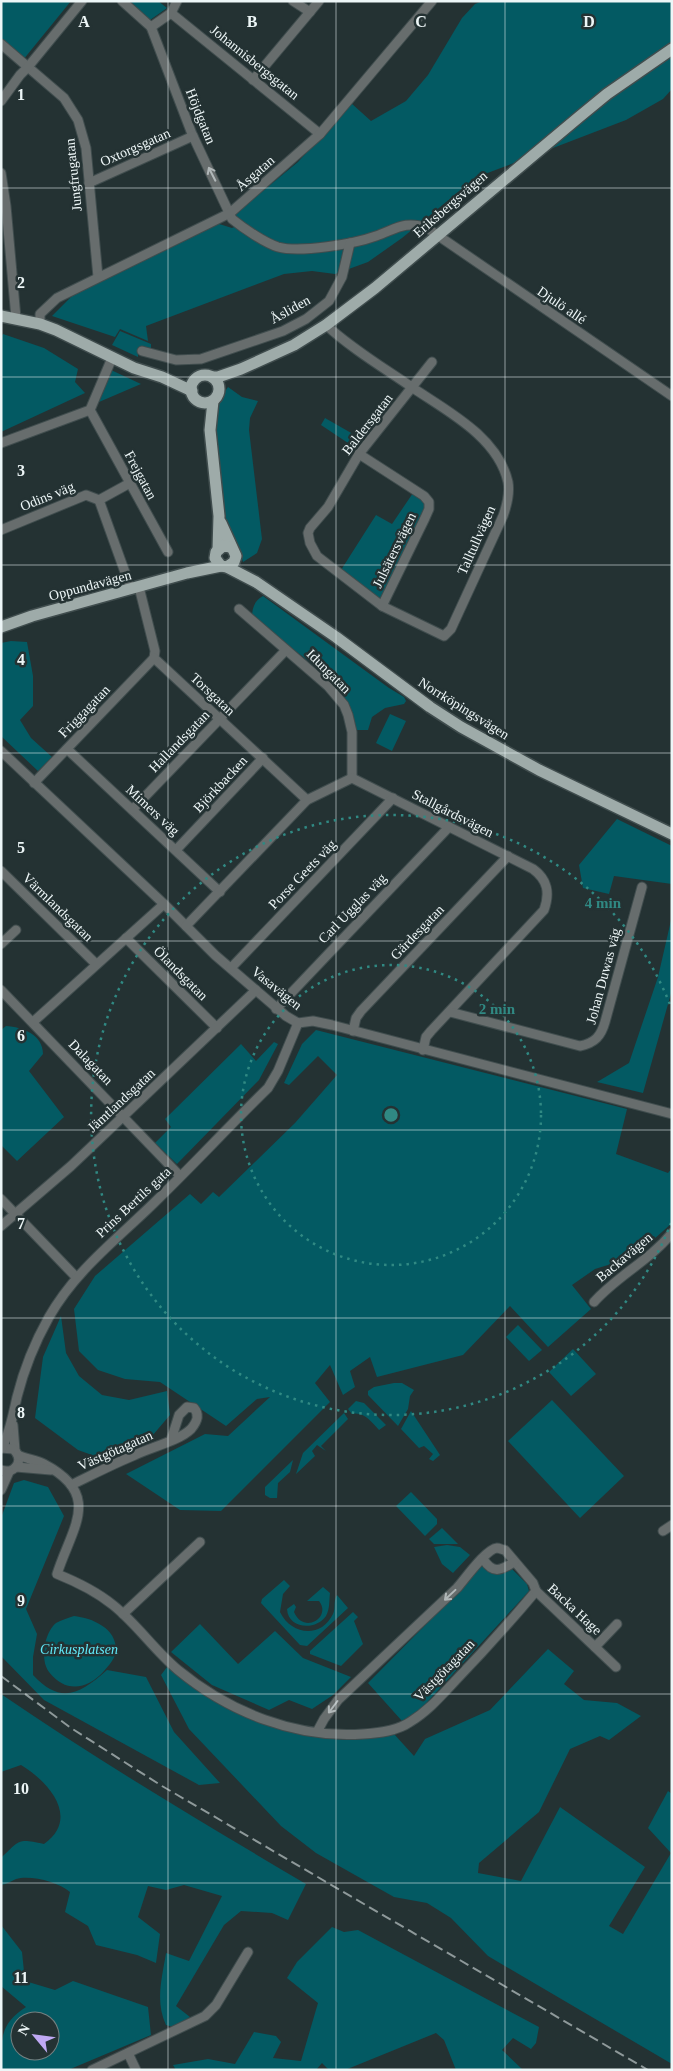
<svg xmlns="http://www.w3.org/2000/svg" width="673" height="2071" viewBox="0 0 673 2071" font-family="'Times New Roman',serif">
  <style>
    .green { fill: #035a63; fill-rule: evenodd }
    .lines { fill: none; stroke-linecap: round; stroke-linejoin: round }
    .minor-casing { stroke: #404d4e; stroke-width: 11 }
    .major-casing { stroke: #404d4e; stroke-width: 14 }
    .minor { stroke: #676d6d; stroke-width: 9 }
    .major { stroke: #9eaba9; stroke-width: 11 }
    .rail { stroke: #8e999a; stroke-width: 2; stroke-dasharray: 10 5; stroke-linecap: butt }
    .oneway { stroke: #b1b8b9 }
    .grid { fill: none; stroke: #edf6f7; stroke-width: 1; stroke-opacity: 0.55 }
    .ring { fill: none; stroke: #308983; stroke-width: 2.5; stroke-dasharray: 2.5 5 }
    .labels { text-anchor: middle; stroke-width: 5; stroke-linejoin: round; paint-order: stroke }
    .street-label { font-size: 14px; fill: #edf6f7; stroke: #243233 }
    .park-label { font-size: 14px; font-style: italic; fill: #61e9f9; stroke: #243233 }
    .grid-label { font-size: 16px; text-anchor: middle; font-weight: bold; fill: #edf6f7; stroke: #243233; stroke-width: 5; stroke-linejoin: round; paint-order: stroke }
    .centre { fill: #308983; stroke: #243233; stroke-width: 2.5 }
    .ring-label { font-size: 15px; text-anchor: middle; font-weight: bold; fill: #308983; stroke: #243233; stroke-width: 5; stroke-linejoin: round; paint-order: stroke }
  </style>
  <rect width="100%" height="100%" fill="#243233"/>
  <g class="green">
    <polygon points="1,1 71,1 23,60 1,42"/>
    <polygon points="124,1 158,1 167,8 150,20 144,18"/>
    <polygon points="483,1 672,1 672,89 663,99 626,120 477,177 402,238 368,262 335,274 312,271 284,274 146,326 148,341 120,329 115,337 52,316 76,292 216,223 232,228 241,224 235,214 298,162 351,103 371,121 406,101 428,75 462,18 475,4"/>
    <polygon points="120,331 151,344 151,349 143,346 138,351 138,357 112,345"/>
    <polygon points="3,334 44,348 78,369 75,382 85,393 1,432 1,337"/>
    <polygon points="111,370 141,384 99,402"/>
    <polygon points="228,387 242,397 258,401 250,418 249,430 262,539 257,553 243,562 239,550 227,530 213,420 217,403"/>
    <polygon points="325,418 360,438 354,447 321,425"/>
    <polygon points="413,493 426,503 426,508 380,600 341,570 376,515 392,524"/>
    <path d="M263,596L389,688L404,697L406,701L404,704L385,708L372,717L368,730H355L349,707L327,675L252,618C252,608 254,601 263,596Z"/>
    <polygon points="11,641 27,642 33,676 33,706 20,720 31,738 52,757 38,771 1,736 1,643"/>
    <polygon points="390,714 406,721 392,751 376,743"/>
    <polygon points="617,819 672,846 672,884 614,876 609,894 583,888 579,865"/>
    <polygon points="672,916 672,990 643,1093 597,1082 629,1063 658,977"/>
    <path d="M6,1026C23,1027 43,1035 43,1054L29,1071L64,1117L17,1161L1,1145V1030Z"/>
    <polygon points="316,1030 627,1109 616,1154 668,1173 672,1168 672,1223 634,1257 595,1269 572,1285 591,1309 548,1347 510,1306 463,1355 377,1377 370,1357 350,1371 355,1387 343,1395 330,1365 315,1383 330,1402 221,1511 180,1510 126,1474 205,1434 228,1436 270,1397 257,1399 226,1426 160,1382 125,1379 98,1370 79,1351 74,1309 95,1276 190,1194 201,1204 213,1192 219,1197 295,1123 337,1075 318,1056 289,1085 284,1083 302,1044"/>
    <polygon points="274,1042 278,1044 259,1080 177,1164 155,1143 171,1127 165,1119 241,1044 256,1061"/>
    <polygon points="61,1316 66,1353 79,1376 102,1395 129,1400 167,1391 170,1415 152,1436 103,1459 78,1450 35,1418 43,1357"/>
    <polygon points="518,1325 542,1350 529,1361 506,1337"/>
    <polygon points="573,1349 596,1374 571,1396 549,1372"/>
    <polygon points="394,1383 402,1383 414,1390 410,1396 408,1409 398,1426 368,1395 368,1391 374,1387"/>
    <polygon points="552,1400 624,1476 580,1518 508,1441"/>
    <path d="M356,1401L364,1403L386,1425L379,1430C372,1422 363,1411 352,1414L348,1409Z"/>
    <polygon points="411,1411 440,1455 433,1461 429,1459 433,1454 424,1446 419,1448 401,1429"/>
    <polygon points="344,1413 348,1419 321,1446 326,1451 317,1445 312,1451 315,1456 296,1474 303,1453"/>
    <polygon points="293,1460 290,1472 278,1483 277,1498 270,1498 265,1495 265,1487"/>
    <path d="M24,1480L48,1487L64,1516L26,1609L37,1634L33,1657V1675C61,1705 80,1694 107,1670L146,1677L174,1732L220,1783L199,1785L44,1700L1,1656V1518L14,1483Z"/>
    <polygon points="411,1492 437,1519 437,1524 425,1536 396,1506"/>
    <polygon points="442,1528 458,1544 434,1544 429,1539"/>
    <polygon points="447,1545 460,1547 470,1555 453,1573 442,1564 434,1547"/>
    <path d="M482,1564C492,1578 498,1575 512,1569L527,1584L529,1591L420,1710L402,1721L368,1683L460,1590Z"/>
    <path d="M284,1580L290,1586L283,1594L280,1612C291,1635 321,1639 333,1614C336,1608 333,1601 337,1595L348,1608L307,1646L300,1645L261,1603L262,1599Z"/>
    <path d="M323,1587L330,1593C329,1601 330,1609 326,1616C316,1631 288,1629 287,1609L294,1604L296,1607L294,1612C304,1635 332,1617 319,1601H307Z"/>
    <polygon points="353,1612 358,1617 354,1621 363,1644 341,1666 310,1654 310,1651"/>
    <path d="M74,1616C92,1618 117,1628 116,1651C115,1659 109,1665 104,1671C88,1689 66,1694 49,1672C40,1660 44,1633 56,1623C61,1620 68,1618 74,1616Z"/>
    <polygon points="200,1624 238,1664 275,1631 303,1658 351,1677 333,1695 312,1709 289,1700 269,1710 212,1685 171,1652"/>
    <path d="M548,1649L574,1671L564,1684L584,1700L617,1703L641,1716L609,1740L600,1736L570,1749L539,1812L479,1863L478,1873L521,1881L560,1807L645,1867L609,1926L623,1934L671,1853L648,1828L668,1791L672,1794V2064L488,1956L451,1918L427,1903L394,1897L316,1853L281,1826L189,1729L161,1675L167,1667C225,1709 275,1737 349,1740C363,1740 380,1736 394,1734L414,1756L425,1739L490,1710Z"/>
    <path d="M1,1694C100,1762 203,1823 306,1884L288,1920L272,1913L241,1911L224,1925L176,2006L190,2017L173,2027L166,2025C155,2002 162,1978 166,1953L189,1961L222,1896L184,1885L166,1890L148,1886L138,1917L160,1934L156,1963L137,1955L96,1945L88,1926L65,1912L70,1892C58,1882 31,1875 16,1879C11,1881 7,1884 1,1885V1858C20,1840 17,1838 44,1844C81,1818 48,1781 21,1765L1,1772Z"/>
    <path d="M1,1925L22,1952L25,1981L55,1990L73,1981L148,2007L151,2035L68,2070H1C1,2038 0,2024 26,2007L1,1986ZM20,2021H50V2051H20Z"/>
    <polygon points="332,1927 344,1932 358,1930 539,2027 536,2043 531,2049 513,2038 502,2050 523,2070 456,2070 444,2040 436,2033 345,2070 329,2070 322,2063 316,2070 176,2070 173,2065 208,2059 235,2064 254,2032 276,2036 281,2042 273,2058 301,2061 318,2003 287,1978 297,1962"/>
  </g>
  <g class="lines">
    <g class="minor-casing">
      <g id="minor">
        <path d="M122,1L151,27L192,134L232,219C243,228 265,243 278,247C300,253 354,244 376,236C396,229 405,220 427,228L672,396"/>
        <polyline points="293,1 310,12"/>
        <polyline points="171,13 320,134"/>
        <polyline points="151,27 171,13 177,1"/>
        <polyline points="1,44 64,98 78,120 86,148 98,277"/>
        <polyline points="253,80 319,1"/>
        <polyline points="1,101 20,75 28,67 82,1"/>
        <polyline points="1,173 6,206 16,318"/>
        <polyline points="89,183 193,136"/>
        <polyline points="40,324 40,314 57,298 230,213 320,134 432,1"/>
        <path d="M326,325C352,349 384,368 413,388C447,411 498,437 508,482C510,494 507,505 503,516L451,629L444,636L382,606L317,556L310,543L308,533L310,528L328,507L359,454L432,362"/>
        <polyline points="142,351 176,360 201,359 283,331 306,319 329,301 342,277 350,243"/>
        <polyline points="90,410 168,552"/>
        <polyline points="1,443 90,410 112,358"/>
        <polyline points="359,454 424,496 429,502 429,509 425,518 382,606"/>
        <polyline points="99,500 131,589"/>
        <polyline points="1,530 86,495 99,500 130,483"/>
        <polyline points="139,587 155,651 154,658 307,800"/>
        <polyline points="239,609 328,686 344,705 348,715 352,732 352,778"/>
        <polyline points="67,749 220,892"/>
        <polyline points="1,751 164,904 215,955 286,1016 298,1023 313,1021 332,1025 672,1114"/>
        <polyline points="34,783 154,658"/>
        <polyline points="133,809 286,650"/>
        <polyline points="176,850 263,758"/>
        <polyline points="1,871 96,964"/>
        <path d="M186,926L307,800L352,778L533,869C548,880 550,893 544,910L431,1031L426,1037L423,1050"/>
        <polyline points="126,938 217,1028"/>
        <polyline points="1,944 16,930"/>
        <polyline points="231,968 393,798"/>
        <polyline points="1,990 180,1176"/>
        <polyline points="276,1009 449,827"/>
        <path d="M450,1012L580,1046C595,1043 601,1036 605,1022L642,887"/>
        <polyline points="33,1022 164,904"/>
        <polyline points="353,1031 356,1018 361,1011 508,856"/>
        <polyline points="1,1199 76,1277"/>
        <polyline points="1,1226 71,1166 256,990"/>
        <path d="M594,1302C617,1276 649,1261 672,1233"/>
        <polyline points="13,1425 15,1450"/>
        <path d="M1,1448L13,1449C25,1459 16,1475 1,1470"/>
        <path d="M2,1448C10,1432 13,1415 17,1397C24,1369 35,1342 49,1317C77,1268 120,1237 159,1198C196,1162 231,1124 268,1088L278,1071L298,1023"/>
        <path d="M18,1455C27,1459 36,1460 44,1464C103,1495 72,1527 57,1574C77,1582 97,1592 113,1605C137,1624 154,1650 178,1670C229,1712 296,1739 363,1734C379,1733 397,1731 410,1722C428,1711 441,1696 455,1681C483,1652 510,1622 536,1591L533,1583L505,1550C502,1550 500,1548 497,1548C486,1549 465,1579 457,1588L338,1700L324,1719L317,1732"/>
        <polyline points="16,1467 51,1470"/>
        <path d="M71,1485C92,1475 113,1464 135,1455C151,1447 179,1441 191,1429C197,1422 200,1415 194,1408L187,1407L179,1415L171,1440"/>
        <polyline points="1,1490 9,1472"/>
        <polyline points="663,1531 672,1525"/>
        <path d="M483,1559C493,1574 500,1571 514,1562"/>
        <polyline points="536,1591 616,1667"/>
        <polyline points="123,1614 200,1542"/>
        <polyline points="595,1647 617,1624"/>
        <polyline points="128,2053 136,2070"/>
        <polyline points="92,2070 205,2016 216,2005 248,1952"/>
      </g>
    </g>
    <g class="major-casing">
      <g id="major">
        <polyline points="1,316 40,324 56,330 134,368 162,377 192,391"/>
        <circle cx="205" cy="389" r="14"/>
        <polyline points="212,377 218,377 241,369 294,345 326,325 375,288 579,117 607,94 672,49"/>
        <polyline points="213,401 210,430 219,516 218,550"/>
        <polyline points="221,523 236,556 234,562 227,567"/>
        <polyline points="231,547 223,546 216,552 215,558 221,566 227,567 256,582 336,637 430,707 461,727 539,770 672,834"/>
        <polyline points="1,627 32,616 187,573 221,566"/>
      </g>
    </g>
    <use href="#minor" class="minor"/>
    <use href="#major" class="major"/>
    <polyline class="rail" points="1,1676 71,1728 162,1786 648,2070"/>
  </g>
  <defs><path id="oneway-shaft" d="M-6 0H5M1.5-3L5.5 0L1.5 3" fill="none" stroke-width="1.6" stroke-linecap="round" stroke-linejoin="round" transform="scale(1.25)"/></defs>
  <g class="oneway">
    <use href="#oneway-shaft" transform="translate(212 174) rotate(-117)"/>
    <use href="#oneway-shaft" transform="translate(450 1595) rotate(137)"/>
    <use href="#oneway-shaft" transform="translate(333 1707) rotate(127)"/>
  </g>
  <path class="grid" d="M168,1V2070M336,1V2070M505,1V2070M1,188H672M1,377H672M1,565H672M1,753H672M1,941H672M1,1130H672M1,1318H672M1,1506H672M1,1694H672M1,1883H672"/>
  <g class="ring">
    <circle cx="391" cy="1115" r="150"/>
    <path d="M671 1223A300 300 0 1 1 671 1007"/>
  </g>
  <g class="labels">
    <g class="street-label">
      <text transform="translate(255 62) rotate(39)" y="5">Johannisbergsgatan</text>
      <text transform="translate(201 116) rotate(68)" y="5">Höjdgatan</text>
      <text transform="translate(135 147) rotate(-24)" y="5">Oxtorgsgatan</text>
      <text transform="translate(255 173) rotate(-41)" y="5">Åsgatan</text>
      <text transform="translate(73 175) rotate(-96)" y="5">Jungfrugatan</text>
      <text transform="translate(450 204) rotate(-41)" y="5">Eriksbergsvägen</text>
      <text transform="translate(562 305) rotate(34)" y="5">Djulö allé</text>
      <text transform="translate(290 309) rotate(-29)" y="5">Åsliden</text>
      <text transform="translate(367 424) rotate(-52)" y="5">Baldersgatan</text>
      <text transform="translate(141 475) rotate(62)" y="5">Frejgatan</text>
      <text transform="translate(47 496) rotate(-22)" y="5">Odins väg</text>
      <text transform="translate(476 540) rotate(-66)" y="5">Talltullvägen</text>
      <text transform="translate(394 550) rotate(-64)" y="5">Julsätersvägen</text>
      <text transform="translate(90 585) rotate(-15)" y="5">Oppundavägen</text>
      <text transform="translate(329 671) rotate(45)" y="5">Idungatan</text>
      <text transform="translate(213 694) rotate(43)" y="5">Torsgatan</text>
      <text transform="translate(464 708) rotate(32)" y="5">Norrköpingsvägen</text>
      <text transform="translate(84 711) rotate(-46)" y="5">Friggagatan</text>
      <text transform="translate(179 741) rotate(-46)" y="5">Hallandsgatan</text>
      <text transform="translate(220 784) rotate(-47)" y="5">Björkbacken</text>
      <text transform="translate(153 810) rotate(43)" y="5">Mimers väg</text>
      <text transform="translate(453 813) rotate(27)" y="5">Stallgårdsvägen</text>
      <text transform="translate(302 874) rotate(-46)" y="5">Porse Geets väg</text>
      <text transform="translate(58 907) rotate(44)" y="5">Värmlandsgatan</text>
      <text transform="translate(352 908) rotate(-46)" y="5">Carl Ugglas väg</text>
      <text transform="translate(417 932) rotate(-46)" y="5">Gärdesgatan</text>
      <text transform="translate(181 973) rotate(45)" y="5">Ölandsgatan</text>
      <text transform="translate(603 976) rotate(-75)" y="5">Johan Duwas väg</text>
      <text transform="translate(277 988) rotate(39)" y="5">Vasavägen</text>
      <text transform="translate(91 1062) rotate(46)" y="5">Dalagatan</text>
      <text transform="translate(121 1100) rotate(-43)" y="5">Jämtlandsgatan</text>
      <text transform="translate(133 1202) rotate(-43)" y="5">Prins Bertils gata</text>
      <text transform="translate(624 1257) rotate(-40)" y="5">Backavägen</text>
      <text transform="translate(115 1450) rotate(-24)" y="5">Västgötagatan</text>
      <text transform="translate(575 1609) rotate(43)" y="5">Backa Hage</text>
      <text transform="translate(444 1670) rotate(-46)" y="5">Västgötagatan</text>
    </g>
    <g class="park-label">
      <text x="79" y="1654">Cirkusplatsen</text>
    </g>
  </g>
  <g class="grid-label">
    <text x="84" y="27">A</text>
    <text x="252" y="27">B</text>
    <text x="421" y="27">C</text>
    <text x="589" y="27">D</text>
    <text x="21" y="100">1</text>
    <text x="21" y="288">2</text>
    <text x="21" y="476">3</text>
    <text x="21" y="665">4</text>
    <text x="21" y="853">5</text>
    <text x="21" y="1041">6</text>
    <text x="21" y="1229">7</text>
    <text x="21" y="1418">8</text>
    <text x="21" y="1606">9</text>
    <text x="21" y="1794">10</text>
    <text x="21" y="1983">11</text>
  </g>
  <circle cx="391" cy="1115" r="8" class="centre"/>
  <g class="ring-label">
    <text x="603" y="908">4 min</text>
    <text x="497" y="1014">2 min</text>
  </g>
  <rect width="673" height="2071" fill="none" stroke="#edf6f7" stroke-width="5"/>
  <g transform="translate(35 2036) rotate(299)"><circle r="24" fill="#243233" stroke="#748081"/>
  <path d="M0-4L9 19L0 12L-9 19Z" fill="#bfa9f4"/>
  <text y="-8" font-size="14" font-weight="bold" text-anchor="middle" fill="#edf6f7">N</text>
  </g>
</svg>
